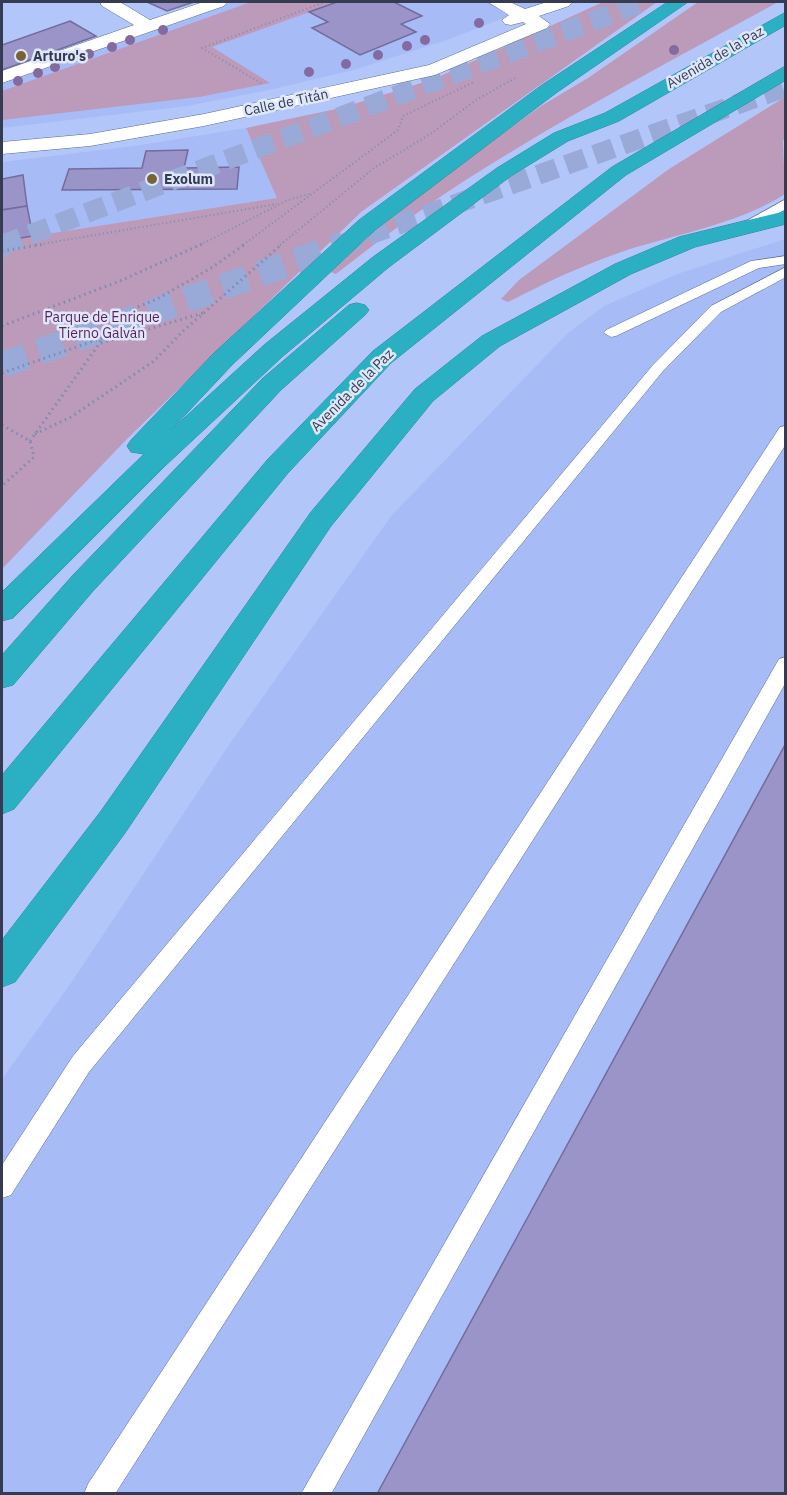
<svg xmlns="http://www.w3.org/2000/svg" width="787" height="1495" viewBox="0 0 787 1495" font-family="'IBM Plex Sans',sans-serif">
  <style>
    .built { fill: #a7bbf6 }
    .green { fill: #bc9ab9 }
    .building { fill: #9a94c9; stroke: #726c9d; stroke-width: 1.5 }
    .lines { fill: none; stroke-linecap: round; stroke-linejoin: round }
    .motorway-tunnel-far1 { stroke: #9aaad8; stroke-width: 20; stroke-dasharray: 20 10; stroke-linecap: butt }
    .motorway-tunnel { stroke: #9aaad8; stroke-width: 26; stroke-dasharray: 26 13; stroke-linecap: butt }
    .service-casing { stroke: #596997; stroke-width: 1 }
    .minor-casing { stroke: #596997; stroke-width: 1 }
    .motorway-casing { stroke: #2e879a; stroke-width: 1 }
    .path-far1 { stroke: #7d8bb1; stroke-width: 2; stroke-dasharray: 1 3; stroke-linecap: butt }
    .path { stroke: #7d8bb1; stroke-width: 3; stroke-dasharray: 1.5 4; stroke-linecap: butt }
    .service { fill: #fff; fill-rule: evenodd }
    .minor { fill: #fff; fill-rule: evenodd }
    .motorway { fill: #2bafc2; fill-rule: evenodd }
    .tree { fill: #836aa1 }
    .poi-dot { fill: #776433; stroke: #dfe7fd; stroke-width: 2 }
    .labels { text-anchor: middle; stroke-width: 5; stroke-linejoin: round; paint-order: stroke }
    .far-poi-label { font-size: 14px; font-weight: bold; fill: #353c51; stroke: #dfe7fd; text-anchor: start }
    .far-street-label { font-size: 14px; fill: #353c51; stroke: #dfe7fd }
    .far-park-label { font-size: 14px; fill: #5b1f59; stroke: #dfe7fd }
  </style>
  <rect width="100%" height="100%" fill="#b3c6fa"/>
  <g class="built">
    <polygon points="233,2 545,2 447,40 353,70 269,90 187,106 2,128 2,82"/>
    <polygon points="246,128 277,198 2,241 2,162 134,146"/>
    <polygon points="785,239 785,1493 2,1494 2,1079 71,983 231,742 392,515 568,333 604,306 677,274"/>
  </g>
  <g class="green">
    <polygon points="251,2 337,2 212,47 270,83 199,97 2,120 2,91"/>
    <polygon points="603,2 657,2 361,212 128,438 2,569 2,241 277,198 246,128 341,108 434,79"/>
    <path d="M698,2H778C678,57 577,110 480,171C430,202 382,238 336,274L331,272L377,229L435,182L541,106L588,78Z"/>
    <path d="M785,97V137L783,141L785,194C739,223 682,233 630,249C587,263 547,282 508,302L501,299L519,280L669,169Z"/>
  </g>
  <g class="building">
    <polygon points="147,2 194,2 167,11"/>
    <polygon points="337,2 394,2 422,16 401,24 416,32 360,55 312,28 328,22 309,12"/>
    <polygon points="70,21 96,36 2,70 2,45"/>
    <polygon points="188,150 184,168 239,167 237,189 62,190 69,169 142,168 146,151"/>
    <polygon points="23,175 27,206 2,210 2,179"/>
    <polygon points="27,206 33,236 2,241 2,210"/>
    <polygon points="786,743 786,1494 377,1494"/>
  </g>
  <g class="lines">
    <g class="motorway-tunnel-far1">
      <polyline points="2,245 643,2"/>
      <polyline points="340,245 786,87"/>
    </g>
    <g class="motorway-tunnel">
      <polyline points="2,245 6,244"/>
      <polyline points="2,365 344,244"/>
    </g>
    <g class="service-casing">
      <g id="service">
        <polygon points="786,199 786,209 746,231 736,231 734,228"/>
        <polygon points="786,256 786,264 759,268 616,336 611,337 604,333 606,330 751,261"/>
        <polygon points="786,267 786,277 721,312 663,371 89,1072 11,1195 2,1198 2,1165 73,1056 653,365 711,306"/>
        <polygon points="786,426 786,444 115,1494 84,1494 88,1484 780,427"/>
        <polygon points="786,657 786,682 331,1494 301,1494 779,659"/>
      </g>
    </g>
    <g class="minor-casing">
      <g id="minor">
        <polygon points="100,2 120,2 150,20 203,2 227,2 224,6 2,83 2,71 134,25 102,6"/>
        <polygon points="488,2 510,2 525,9 547,2 572,2 569,6 539,16 550,24 547,28 435,75 204,126 90,146 2,154 2,142 90,134 204,114 429,65 526,24 523,22 511,25 505,24 502,20 509,15"/>
      </g>
    </g>
    <g class="motorway-casing">
      <g id="motorway">
        <polygon points="668,2 688,2 556,93 375,230 232,365 171,430 264,345 373,257 497,168 554,133 605,113 786,12 786,25 619,121 568,141 511,176 389,267 282,357 165,466 13,618 2,621 2,592 144,454 131,452 127,446 131,440 214,353 359,220 542,85"/>
        <polygon points="786,66 786,80 626,175 391,363 288,473 14,809 2,814 2,775 268,459 373,351 612,167"/>
        <polygon points="786,211 786,224 695,247 631,274 500,346 433,401 331,526 125,833 15,982 2,987 2,940 101,811 311,512 415,389 482,336 615,264 679,237"/>
        <polygon points="357,303 365,305 369,310 365,315 281,390 93,591 13,685 2,688 2,655 73,575 263,378 349,305"/>
      </g>
    </g>
    <g class="path-far1">
      <polyline points="261,83 202,48 325,2"/>
      <polyline points="36,245 277,204"/>
      <polyline points="200,245 288,200 309,194"/>
      <polyline points="243,245 398,130 403,116 474,82"/>
      <polyline points="280,245 374,168 432,133 476,100 517,77"/>
    </g>
    <g class="path">
      <polyline points="2,251 45,244"/>
      <polyline points="2,326 120,281 202,244"/>
      <polyline points="101,343 203,313"/>
      <polyline points="2,373 105,337 135,308 157,299 213,267 245,244"/>
      <polyline points="2,425 30,441 34,457 2,486"/>
      <polyline points="35,434 71,417 154,361 182,332 282,244"/>
      <polyline points="30,441 104,337"/>
    </g>
    <use href="#service" class="service"/>
    <use href="#minor" class="minor"/>
    <use href="#motorway" class="motorway"/>
  </g>
  <g class="tree">
    <circle cx="479" cy="23" r="5"/>
    <circle cx="163" cy="30" r="5"/>
    <circle cx="130" cy="40" r="5"/>
    <circle cx="425" cy="40" r="5"/>
    <circle cx="407" cy="46" r="5"/>
    <circle cx="112" cy="47" r="5"/>
    <circle cx="674" cy="50" r="5"/>
    <circle cx="89" cy="54" r="5"/>
    <circle cx="378" cy="55" r="5"/>
    <circle cx="346" cy="64" r="5"/>
    <circle cx="55" cy="67" r="5"/>
    <circle cx="309" cy="72" r="5"/>
    <circle cx="38" cy="73" r="5"/>
    <circle cx="18" cy="81" r="5"/>
  </g>
  <g class="poi-dot">
    <circle cx="21" cy="56" r="6"/>
    <circle cx="152" cy="179" r="6"/>
  </g>
  <g class="labels">
    <g class="far-poi-label">
      <text x="33" y="61">Arturo's</text>
      <text x="164" y="184">Exolum</text>
    </g>
    <g class="far-street-label">
      <text transform="translate(715 57) rotate(-30)" y="5">Avenida de la Paz</text>
      <text transform="translate(286 102) rotate(-12)" y="5">Calle de Titán</text>
      <text transform="translate(352 390) rotate(-45)" y="5">Avenida de la Paz</text>
    </g>
    <g class="far-park-label">
      <text x="102" y="322">Parque de Enrique<tspan x="102" dy="16">Tierno Galván</tspan></text>
    </g>
  </g>
  <rect width="787" height="1495" fill="none" stroke="#353c51" stroke-width="6"/>
</svg>
